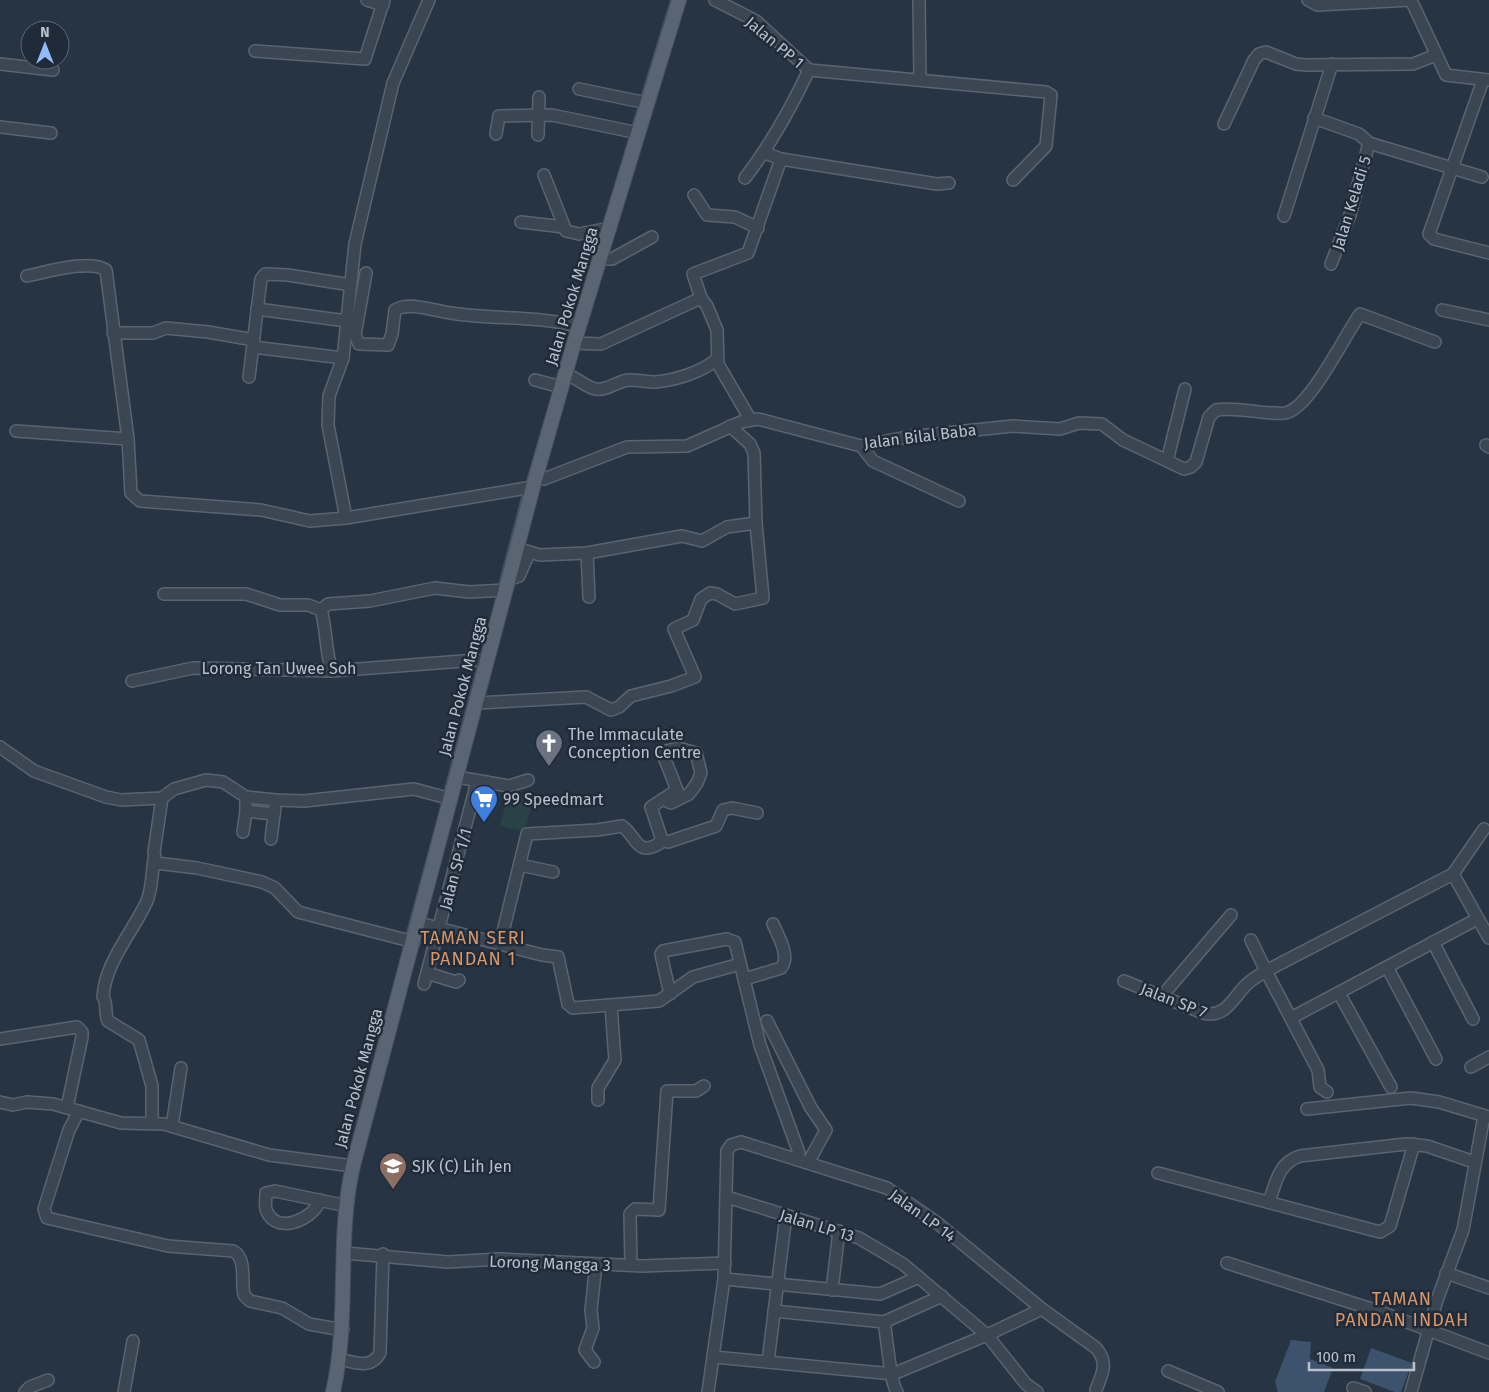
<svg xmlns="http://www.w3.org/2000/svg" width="1489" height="1392" viewBox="0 0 1489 1392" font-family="'Fira Sans',sans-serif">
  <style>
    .green { fill: #294245 }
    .water { fill: #3d526c }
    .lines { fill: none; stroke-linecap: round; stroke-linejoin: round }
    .stream { stroke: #3d526c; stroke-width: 2 }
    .minor-casing { stroke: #5a6471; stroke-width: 14 }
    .major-casing { stroke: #454f5d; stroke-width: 16 }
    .minor { stroke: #3b4653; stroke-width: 11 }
    .major { stroke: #5a6573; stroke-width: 14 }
    .labels { text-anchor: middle; stroke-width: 5; stroke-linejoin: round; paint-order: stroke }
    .street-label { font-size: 16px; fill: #b9c1cd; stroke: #202b39 }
    .poi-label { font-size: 16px; fill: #b9c1cd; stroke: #202b39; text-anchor: start }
    .neighbourhood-label { font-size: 18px; letter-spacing: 1px; fill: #d89669; stroke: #202b39 }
  </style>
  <rect width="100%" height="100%" fill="#273444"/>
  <polygon class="green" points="509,791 533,797 525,832 500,826"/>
  <g class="water">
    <polygon points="1291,1340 1311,1342 1310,1359 1333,1368 1324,1392 1278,1392 1275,1382"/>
    <polygon points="1371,1348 1412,1363 1401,1392 1395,1392 1360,1379"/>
  </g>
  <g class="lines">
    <g class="stream">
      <polyline points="641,98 671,0"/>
      <polyline points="632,127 639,105"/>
      <polyline points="606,216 630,136"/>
      <polyline points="526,484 545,419"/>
      <polyline points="499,585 523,493"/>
      <polyline points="481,656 497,595"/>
      <polyline points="444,793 478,665"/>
      <polyline points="406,936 443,800"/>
      <polyline points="366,1091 405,943"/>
      <polyline points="340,1200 344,1178"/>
    </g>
    <g class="minor-casing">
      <g id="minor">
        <polyline points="367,0 383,5"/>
        <polyline points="715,0 756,21 809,70"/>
        <polyline points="919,0 920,79"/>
        <polyline points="1308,0 1317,5 1411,0"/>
        <polyline points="1411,0 1446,75 1489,80"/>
        <polyline points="255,51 365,59 384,0"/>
        <polyline points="0,64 53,70"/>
        <polyline points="809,70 1046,92 1051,95 1046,146 1013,180"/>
        <polyline points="1483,80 1429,234 1434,239 1489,253"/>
        <polyline points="579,89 647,103"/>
        <polyline points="1314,118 1359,134 1369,143 1482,177"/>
        <polyline points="1224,124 1254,60 1259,54 1266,52 1296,64 1306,65 1413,64 1436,55"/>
        <polyline points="0,127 51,133"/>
        <polyline points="496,134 499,116 552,115 638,133"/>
        <polyline points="538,135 539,97"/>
        <polyline points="765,153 781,159 937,184 949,183"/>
        <polyline points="544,175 566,231 579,234 610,228"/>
        <path d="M745,178C771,144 791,108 809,70"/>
        <polyline points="694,195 707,215 735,217 758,228"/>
        <polyline points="1284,216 1332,64"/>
        <polyline points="521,222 564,227"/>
        <polyline points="600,259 612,259 652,237"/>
        <polyline points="1331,264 1350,215 1369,143"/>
        <path d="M366,273L355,335L359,344L388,345L392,334L395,310C410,301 434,311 451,313C492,320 540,315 579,327"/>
        <path d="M27,276C47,272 89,259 106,270L128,439"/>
        <polyline points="701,298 693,274 748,253 781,159"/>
        <polyline points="257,309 347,321"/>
        <polyline points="1442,310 1489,320"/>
        <polyline points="113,333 153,333 166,328 208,332 254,340"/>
        <polyline points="574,343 601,344 701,298 707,306 717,330 718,364 750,419"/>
        <polyline points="253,347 343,358"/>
        <path d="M565,374C577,377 586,388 596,389C607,391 617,381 629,380C638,380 647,382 656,382C676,380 702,372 717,359"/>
        <polyline points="249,377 261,279 265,274 288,275 351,285"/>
        <polyline points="535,380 561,387"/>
        <polyline points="16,431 128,439 131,493 140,501 261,510 310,521 346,518 533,487"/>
        <polyline points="1486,445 1489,447"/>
        <polyline points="861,446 873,461 959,501"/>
        <polyline points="1167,461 1185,389"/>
        <path d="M535,478L544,479L627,447L687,446L741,422L758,419L861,446L907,437L1013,426L1060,429L1079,423L1102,424L1123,440L1184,469L1191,467L1196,462L1209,417L1216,410C1238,406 1262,415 1285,413C1309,410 1345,335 1360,314L1435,342"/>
        <polyline points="346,518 328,425 329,396 343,358 355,244 393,83 429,0"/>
        <polyline points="516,548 540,555 587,553 682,536 702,541 727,527 756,523"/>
        <polyline points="587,553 589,597"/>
        <polyline points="508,580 519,576 529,553"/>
        <path d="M164,594H246L280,605H308L321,610C327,630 325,651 332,671"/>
        <polyline points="321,610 328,604 370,601 435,588 469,592 506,590"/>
        <polyline points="132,681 193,668 332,671 476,660 487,662"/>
        <polyline points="477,703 586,697 611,710 619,707 631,696 671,686 695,677 674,629 693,620 701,599 710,593 717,594 735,604 763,598 756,523 754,453 750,444 730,426"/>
        <polyline points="0,747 34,771 106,797 121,800 162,798 174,789 206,780 223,782 246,797 276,800 304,801 414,789 451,799"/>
        <polyline points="457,777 509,786 528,780"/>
        <polyline points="246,797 246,811 274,814"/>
        <polyline points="162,798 154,852 156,863 197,868 262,882 275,888 298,912 414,942"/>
        <polyline points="243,832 246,811"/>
        <polyline points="271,839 275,807"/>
        <polyline points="661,840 668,842 716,826 723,810 732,808 757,813"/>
        <polyline points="520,865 553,872"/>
        <polyline points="1453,874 1484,829"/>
        <polyline points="419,923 542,955 558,957 568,1004 573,1008 659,1001 693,977 740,964"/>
        <polyline points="1433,942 1473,1019"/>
        <path d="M500,944L527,834L597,830L622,826C637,836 636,858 660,843L661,837L651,807L677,790L662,752L678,748L696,753L701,773L697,783L689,794L671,803L663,799"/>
        <polyline points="1387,967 1436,1059"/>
        <polyline points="427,973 456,982 459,980"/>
        <path d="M745,979L781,968C791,957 778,936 773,924"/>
        <path d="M1124,981L1203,1013C1225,1019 1233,998 1246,985C1252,979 1259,975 1266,971L1251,940"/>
        <polyline points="424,984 477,782"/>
        <polyline points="1339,993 1391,1087"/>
        <polyline points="670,994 661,954 663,951 727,939 735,942 760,1045 799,1153 798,1160"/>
        <polyline points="1162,996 1231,915"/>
        <polyline points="1291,1018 1477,919"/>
        <polyline points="767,1021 811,1108 826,1130 808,1163"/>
        <polyline points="0,1039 77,1027 82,1032 82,1037 67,1108"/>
        <polyline points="1471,1067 1489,1057"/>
        <polyline points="1327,1092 1320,1087 1318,1070 1266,971 1453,874 1489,938"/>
        <polyline points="598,1100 598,1088 615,1060 611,1006"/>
        <polyline points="0,1102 13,1105 27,1102 53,1104 121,1123 164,1124 269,1155 353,1166"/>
        <polyline points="1307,1109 1411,1098 1439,1102 1489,1117"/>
        <path d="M79,1111L69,1130L44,1209L47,1218L168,1246L233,1251C247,1258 241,1282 244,1295L250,1301L282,1308L309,1324L343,1330"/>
        <path d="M152,1123V1086L139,1040L108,1021C104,1013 108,1004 103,997C105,962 133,932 147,901C152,889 152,872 154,859"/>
        <polyline points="172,1126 181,1068"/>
        <polyline points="1158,1173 1380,1232 1390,1226 1414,1144"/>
        <polyline points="727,1197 859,1238 903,1264 987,1335 1026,1384 1037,1392"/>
        <path d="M320,1200C314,1219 278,1235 267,1212C264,1207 266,1199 266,1193L275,1191L347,1206"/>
        <path d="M1269,1202C1276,1183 1278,1163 1300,1156L1406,1144L1427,1146L1474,1162"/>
        <polyline points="345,1253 448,1262 500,1259 642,1266 725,1263"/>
        <polyline points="1227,1263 1378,1311 1489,1353"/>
        <polyline points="631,1265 630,1214 635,1209 659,1210 667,1091 696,1091 704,1086"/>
        <polyline points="1446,1273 1489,1288"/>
        <polyline points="724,1279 880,1294 919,1277"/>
        <polyline points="832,1290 839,1231"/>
        <polyline points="774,1311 884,1322 942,1296"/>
        <path d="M884,1322C887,1337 890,1382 897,1392"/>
        <polyline points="714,1357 893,1374 987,1335 1042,1309"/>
        <path d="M339,1359C354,1362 371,1370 380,1353L383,1254"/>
        <polyline points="594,1362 585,1350 593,1328 591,1310 596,1264"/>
        <polyline points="768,1362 786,1215"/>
        <polyline points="1168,1371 1218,1392"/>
        <polyline points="1353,1388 1365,1392"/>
        <polyline points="25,1392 30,1387 48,1380"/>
        <polyline points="124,1392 133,1341"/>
        <path d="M708,1392L724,1279L727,1151L731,1145L741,1142L887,1188L936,1222L1042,1309L1096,1348C1109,1363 1102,1374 1096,1390"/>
        <polyline points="1411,1392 1437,1300 1463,1230 1484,1116"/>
      </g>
    </g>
    <g class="major-casing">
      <path id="major" d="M333,1392C350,1317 336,1239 353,1166L533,487L574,343L679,0"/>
    </g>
    <use href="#minor" class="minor"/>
    <use href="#major" class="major"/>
  </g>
  <defs>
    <g id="church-pin" transform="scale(1.4375)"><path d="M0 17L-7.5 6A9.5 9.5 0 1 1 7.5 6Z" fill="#6b7280" stroke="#202b39"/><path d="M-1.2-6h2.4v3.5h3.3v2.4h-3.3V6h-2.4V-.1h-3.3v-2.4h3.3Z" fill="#fff"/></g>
    <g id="supermarket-pin" transform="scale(1.4375)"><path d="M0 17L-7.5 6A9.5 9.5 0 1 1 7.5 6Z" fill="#3f7fe0" stroke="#202b39"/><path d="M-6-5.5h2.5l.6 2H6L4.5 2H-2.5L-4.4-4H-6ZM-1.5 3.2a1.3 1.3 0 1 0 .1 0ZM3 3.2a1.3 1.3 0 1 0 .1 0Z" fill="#fff"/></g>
    <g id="school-pin" transform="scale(1.4375)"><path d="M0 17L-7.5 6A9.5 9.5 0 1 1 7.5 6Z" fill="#8d6e63" stroke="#202b39"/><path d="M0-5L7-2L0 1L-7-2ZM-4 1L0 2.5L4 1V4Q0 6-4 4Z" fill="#fff"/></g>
  </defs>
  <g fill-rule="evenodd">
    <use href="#church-pin" x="549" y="743"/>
    <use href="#supermarket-pin" x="484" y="799"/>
    <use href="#school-pin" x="393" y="1166"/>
  </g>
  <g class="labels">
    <g class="street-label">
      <text transform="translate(775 42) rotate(40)" y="6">Jalan PP 1</text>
      <text transform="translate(1351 203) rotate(-73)" y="6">Jalan Keladi 5</text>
      <text transform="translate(571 296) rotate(-73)" y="6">Jalan Pokok Mangga</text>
      <text transform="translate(920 436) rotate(-7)" y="6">Jalan Bilal Baba</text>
      <text x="279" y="674">Lorong Tan Uwee Soh</text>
      <text transform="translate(462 686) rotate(-75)" y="6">Jalan Pokok Mangga</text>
      <text transform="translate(455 869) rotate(-75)" y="6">Jalan SP 1/1</text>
      <text transform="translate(1174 1000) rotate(21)" y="6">Jalan SP 7</text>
      <text transform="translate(358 1078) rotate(-75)" y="6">Jalan Pokok Mangga</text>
      <text transform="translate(923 1215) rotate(36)" y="6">Jalan LP 14</text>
      <text transform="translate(817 1225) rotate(17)" y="6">Jalan LP 13</text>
      <text transform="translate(550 1263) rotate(2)" y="6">Lorong Mangga 3</text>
    </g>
    <g class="poi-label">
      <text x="568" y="740">The Immaculate<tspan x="568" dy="18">Conception Centre</tspan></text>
      <text x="503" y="805">99 Speedmart</text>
      <text x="412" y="1172">SJK (C) Lih Jen</text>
    </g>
    <g class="neighbourhood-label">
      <text x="473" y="944">TAMAN SERI<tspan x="473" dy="21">PANDAN 1</tspan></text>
      <text x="1402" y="1305">TAMAN<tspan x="1402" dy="21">PANDAN INDAH</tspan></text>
    </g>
  </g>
  <g transform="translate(45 45)"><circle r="24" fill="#202b39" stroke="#5d6774"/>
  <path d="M0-4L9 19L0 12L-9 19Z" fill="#91bcf9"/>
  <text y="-8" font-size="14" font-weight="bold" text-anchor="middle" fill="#b9c1cd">N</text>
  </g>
  <path d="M1309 1362v8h105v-8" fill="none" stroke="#b9c1cd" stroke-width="2.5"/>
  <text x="1316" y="1362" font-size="15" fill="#b9c1cd" stroke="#202b39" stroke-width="4" paint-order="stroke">100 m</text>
</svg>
